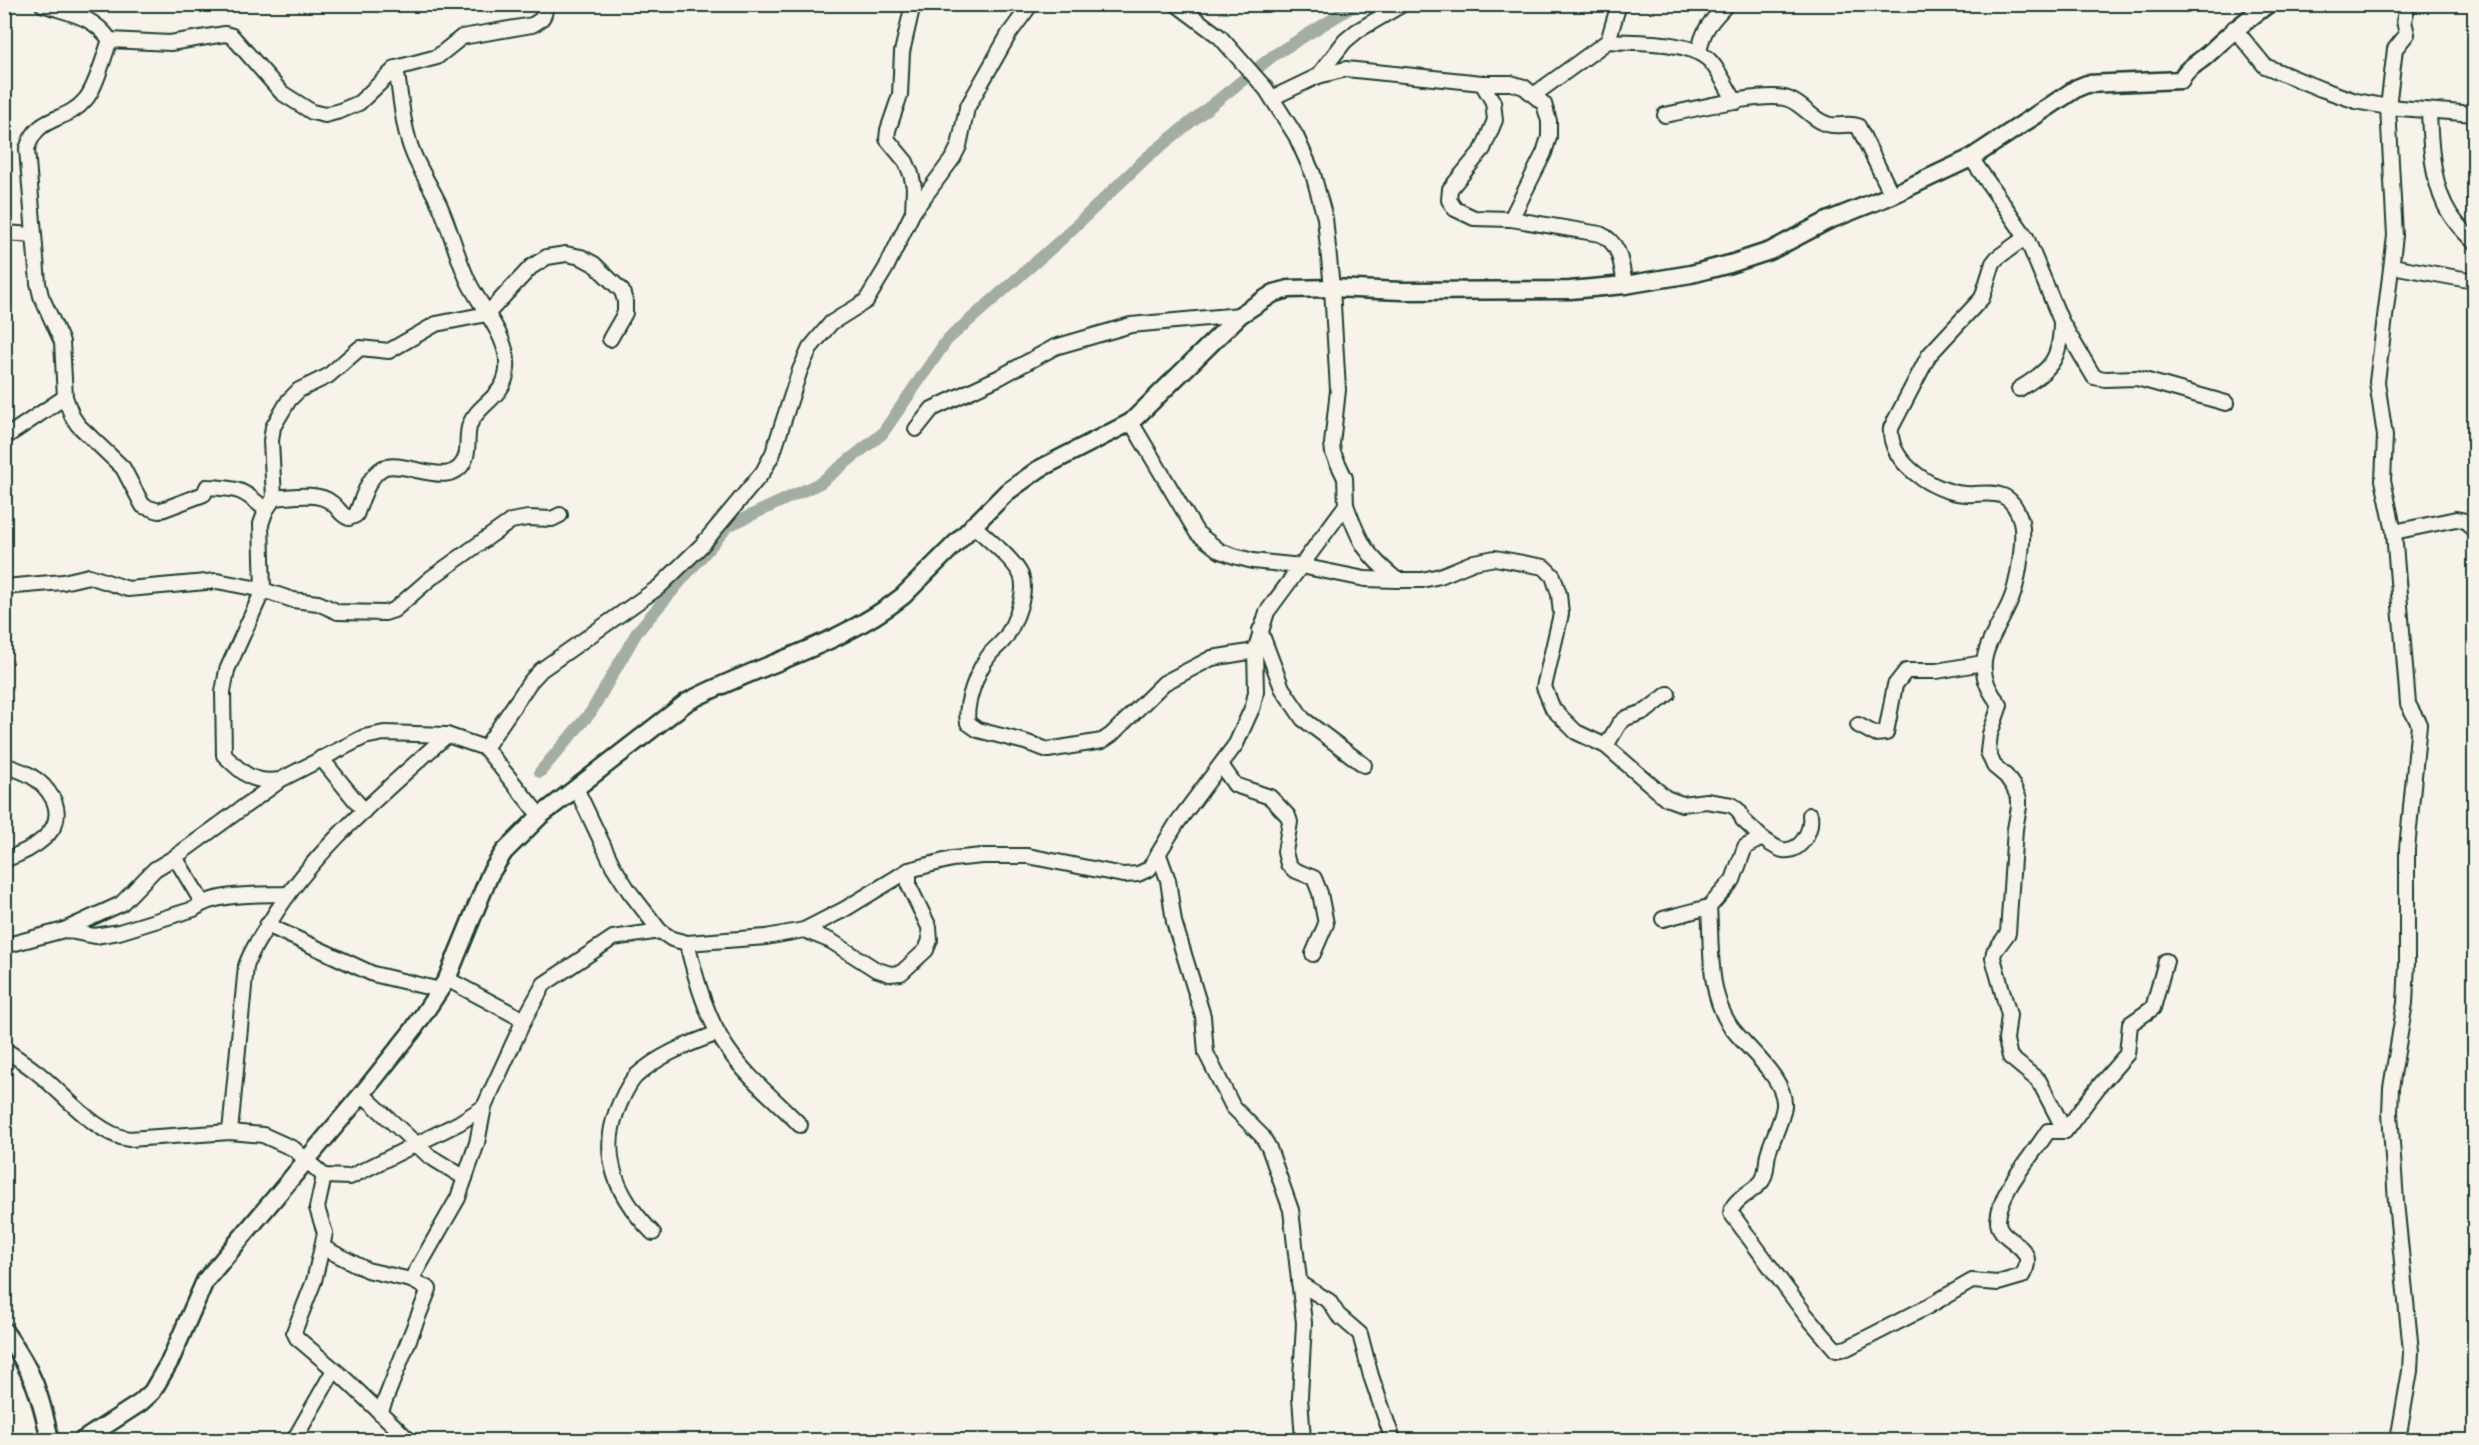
<svg xmlns="http://www.w3.org/2000/svg" width="2479" height="1445" viewBox="0 0 2479 1445" font-family="Caveat,sans-serif">
  <style>
    .lines { fill: none; stroke-linecap: round; stroke-linejoin: round }
    .canal { stroke: #a4ada3; stroke-width: 12 }
    .minor-casing { stroke: #1f3d34; stroke-width: 18 }
    .tertiary-casing { stroke: #1f3d34; stroke-width: 21 }
    .minor { stroke: #f7f3e8; stroke-width: 14 }
    .tertiary { stroke: #f7f3e8; stroke-width: 16 }
  </style>
  <rect width="100%" height="100%" fill="#f7f3e8"/>
  <filter id="ink" filterUnits="userSpaceOnUse"><feTurbulence type="fractalNoise" baseFrequency=".0167" numOctaves="2"/><feDisplacementMap in="SourceGraphic" scale="12" xChannelSelector="R" yChannelSelector="G"/><feConvolveMatrix kernelMatrix="1 2 1 2 8 2 1 2 1" color-interpolation-filters="sRGB"/></filter>
  <g filter="url(#ink)">
    <g class="lines">
      <polyline class="canal" points="540,772 591,712 637,632 728,526 820,483 882,434 947,340 1062,239 1146,158 1274,55 1357,4"/>
      <g class="minor-casing">
        <g id="minor">
          <path d="M42,4C70,14 92,15 110,40"/>
          <polyline points="2234,28 2265,66 2321,89 2356,101 2388,107 2474,114"/>
          <path d="M110,40C104,56 96,88 85,100C65,124 38,113 27,149L38,283L41,296L62,342L65,397L72,416L78,425L123,468L143,506L159,511L204,494L207,487C239,489 241,488 266,510"/>
          <path d="M110,40L170,43L225,34L232,36L282,93L312,112L325,115L340,111L359,103L396,68L437,57L462,37L532,25C542,20 546,16 545,4"/>
          <path d="M1608,41C1635,43 1687,40 1708,59C1719,69 1727,89 1736,102"/>
          <path d="M1699,52C1703,28 1711,22 1727,4"/>
          <polyline points="1318,76 1345,41 1357,31 1403,4"/>
          <path d="M1482,83L1493,102L1495,120L1483,149L1450,189L1449,200L1455,209L1474,218L1511,219L1600,234C1621,243 1621,264 1625,285"/>
          <polyline points="1535,94 1608,41 1619,4"/>
          <polyline points="1272,98 1318,76 1346,69 1482,83 1511,83 1524,87 1544,104 1549,121 1549,137 1544,153 1511,219"/>
          <path d="M2429,111C2430,140 2432,179 2445,205C2452,220 2463,231 2474,242"/>
          <path d="M1665,115C1692,110 1764,91 1788,99C1803,104 1812,120 1827,124C1837,128 1848,122 1858,126L1892,195"/>
          <polyline points="1971,158 2026,237 2061,321 2094,377 2105,379 2137,378 2226,403"/>
          <polyline points="913,212 953,158 959,146 967,108 1009,34 1031,4"/>
          <polyline points="4,233 34,235"/>
          <path d="M2026,237L1997,258L1993,263L1982,298L1929,355L1891,428C1888,463 1935,493 1966,494C1978,495 1991,491 2003,496C2012,500 2018,511 2021,521C2025,538 2018,585 2010,602C1993,641 1966,664 2000,705L1990,734L1988,752L1994,766L2006,776L2013,786L2019,799V807L2015,829L2008,933L1994,952L1993,958L2009,1015L2006,1040L2010,1057L2039,1081L2065,1131"/>
          <polyline points="2392,266 2474,281"/>
          <path d="M2019,389C2050,370 2061,360 2061,322"/>
          <polyline points="1131,422 1197,533 1220,551 1234,556 1253,561 1301,566 1365,579 1397,580 1422,580 1440,576 1474,562 1495,558 1544,567 1553,576 1559,594 1561,614 1544,687 1553,709 1576,732 1606,746 1666,798 1682,804 1706,801 1732,805 1739,811 1743,820 1762,838 1745,847 1733,880 1709,907 1663,919"/>
          <polyline points="916,429 932,409 1000,377 1055,347 1131,325 1240,315"/>
          <polyline points="4,438 65,397"/>
          <path d="M274,498C291,497 318,491 332,503C339,508 340,515 349,518L356,515C362,500 368,476 383,468C404,458 455,494 466,456C469,446 466,434 470,424C479,403 505,397 507,369C510,339 482,309 469,283C457,258 451,231 440,206C432,188 420,171 413,153C402,126 401,96 396,68"/>
          <path d="M1346,505C1360,543 1365,554 1397,580"/>
          <path d="M972,524C986,538 1013,558 1021,575C1028,592 1015,622 1006,637C1002,643 995,648 990,654C978,669 964,704 968,723L978,730L1025,742L1048,750L1102,741L1111,735L1164,683L1212,658L1255,651"/>
          <polyline points="2394,532 2456,519 2466,521 2474,531"/>
          <polyline points="4,587 63,582 89,576 128,589 217,581 263,590 293,600 318,603 338,612 385,613 394,610 431,578 511,521 528,518 552,519 560,515"/>
          <polyline points="1260,630 1282,688 1303,719 1364,765"/>
          <polyline points="1858,725 1875,734 1886,733 1895,685 1906,671 1937,671 1983,663"/>
          <polyline points="1606,746 1619,724 1626,718 1646,711 1668,694"/>
          <polyline points="485,748 530,682 541,670 659,587 702,545 763,472 773,453 800,370 810,348 831,323 866,301 886,268 913,212 914,187 911,174 906,162 887,139 888,130 900,95 902,52 913,4"/>
          <polyline points="321,758 364,811"/>
          <path d="M4,765C13,768 23,771 31,776C40,781 48,790 53,799C69,831 30,851 4,860"/>
          <polyline points="1221,765 1235,785 1270,797 1288,816 1290,822 1285,852 1288,864 1294,870 1314,878 1320,893 1326,924 1313,954"/>
          <polyline points="576,788 613,866 629,891 660,931 672,939 687,943 766,937 804,930 845,909 909,870 952,859 982,856 1028,856 1123,875 1138,874 1149,869 1177,823 1236,744 1253,706 1256,692 1255,651 1267,612 1346,505 1345,478 1333,453 1332,444 1338,390 1332,288 1325,218 1313,174 1296,136 1266,89 1220,37 1176,4"/>
          <path d="M540,816L485,748L447,735L384,733L364,737L280,780C253,784 242,773 224,755L223,692L227,670L263,590L261,524L266,510L274,498L271,441L273,427L289,400L299,390L328,376L360,348L389,351L436,324L487,314L531,267L547,257L566,254L581,257L594,264L622,291L625,301V313L610,339"/>
          <path d="M1762,838C1768,842 1776,849 1783,850C1802,852 1812,830 1810,815"/>
          <polyline points="1159,855 1168,880 1174,922 1203,1016 1206,1053 1233,1107 1262,1136 1269,1148 1291,1210 1304,1323 1300,1397 1303,1440"/>
          <polyline points="175,857 202,902"/>
          <path d="M1709,907C1712,947 1707,993 1731,1027C1747,1049 1786,1078 1784,1106C1782,1122 1772,1139 1768,1154C1766,1163 1767,1174 1762,1181C1754,1192 1732,1199 1731,1213L1805,1314L1836,1350L1847,1348L1927,1307L1972,1281L1998,1283L2022,1276C2042,1244 1997,1243 1998,1220C2000,1189 2032,1157 2048,1131H2065"/>
          <polyline points="267,925 373,974 440,990"/>
          <polyline points="64,930 121,904 155,869 175,857 278,782"/>
          <polyline points="804,930 831,941 875,969 890,974 901,973 926,950 930,940 929,927 909,886 909,870"/>
          <path d="M687,943C696,980 707,1020 729,1051C748,1078 777,1101 800,1125"/>
          <path d="M4,946L64,930L95,936L119,932L194,909C214,892 261,895 287,894"/>
          <polyline points="447,979 524,1020"/>
          <path d="M4,1049C16,1057 28,1065 39,1074C64,1094 97,1135 129,1139L230,1132L263,1135L294,1149L324,1176L350,1177L459,1123L484,1107"/>
          <polyline points="362,1094 429,1156 465,1178"/>
          <polyline points="2065,1131 2099,1086 2127,1054 2130,1024 2153,1008 2166,961"/>
          <path d="M230,1132L246,966C251,950 261,936 270,922C315,848 383,793 447,735"/>
          <polyline points="324,1176 317,1208 325,1233 322,1247 314,1281 294,1332 297,1338 343,1377 409,1440"/>
          <path d="M653,1233C617,1197 597,1154 620,1103C624,1094 629,1083 636,1076C660,1054 689,1044 718,1033"/>
          <polyline points="322,1247 367,1270 411,1280 429,1289 380,1413"/>
          <polyline points="411,1280 458,1198 477,1143 484,1107 524,1020 544,984 613,938 660,931"/>
          <polyline points="1299,1283 1329,1301 1338,1315 1360,1334 1371,1376 1393,1440"/>
          <polyline points="294,1440 334,1370"/>
          <polyline points="2398,1440 2410,1371 2411,1351 2396,1202 2390,1113 2391,1088 2405,1003 2407,963 2407,849 2419,724 2408,704 2394,532 2383,480 2385,436 2377,382 2395,236 2388,107 2395,49 2407,34 2404,21 2408,4"/>
        </g>
      </g>
      <g class="tertiary-casing">
        <g id="tertiary">
          <path d="M4,1331C33,1371 40,1393 50,1440"/>
          <path d="M83,1440L140,1403L152,1392L170,1361L205,1281L362,1094L413,1030L447,979L490,874L504,852L540,816L687,702C758,664 839,647 903,596L1007,492L1039,469L1131,422L1240,315L1274,293L1289,289L1332,288L1402,291L1570,290L1625,285L1691,274L1730,264L1770,251L1827,221L1892,195L1971,158L2077,88L2087,84L2181,80C2186,68 2197,64 2207,55C2227,36 2245,21 2268,4"/>
        </g>
      </g>
      <use href="#minor" class="minor"/>
      <use href="#tertiary" class="tertiary"/>
    </g>
  </g>
  <rect width="2479" height="1445" fill="none" stroke="#f7f3e8" stroke-width="24"/>
  <rect x="12" y="12" width="2455" height="1421" fill="none" stroke="#1f3d34" stroke-width="2" filter="url(#ink)"/>
</svg>
